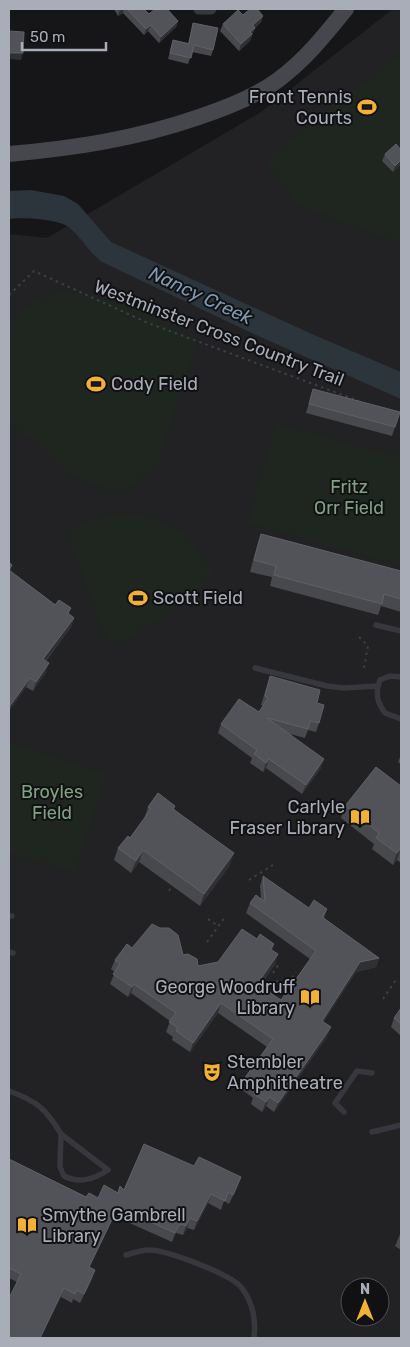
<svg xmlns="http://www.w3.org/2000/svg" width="410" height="1347" viewBox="0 0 410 1347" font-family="Rubik,sans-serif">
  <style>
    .built { fill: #222225; fill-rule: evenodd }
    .green { fill: #1e261f }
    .water { fill: #2c353c }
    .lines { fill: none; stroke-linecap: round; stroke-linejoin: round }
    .path { stroke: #3d3f44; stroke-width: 2; stroke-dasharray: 2.5 4; stroke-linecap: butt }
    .lane { stroke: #37383d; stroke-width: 5.5 }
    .street { stroke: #37383d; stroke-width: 11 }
    .secondary { stroke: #45474d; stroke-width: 16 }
    .wall { fill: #47494d }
    .shaded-wall { fill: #2f3033 }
    .building { fill: #525359; stroke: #5f6168 }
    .labels { text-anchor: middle; stroke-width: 4; stroke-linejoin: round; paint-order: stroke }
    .poi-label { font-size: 18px; fill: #a8adb8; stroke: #111113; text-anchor: start }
    .street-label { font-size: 18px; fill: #a8adb8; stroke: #111113 }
    .park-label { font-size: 18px; fill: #7fa381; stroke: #111113 }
    .water-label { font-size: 19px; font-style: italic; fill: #7f9bb3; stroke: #111113 }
  </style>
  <rect width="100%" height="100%" fill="#161618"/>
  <path class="built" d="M393,9H401V1338H9V234L47,238L261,112ZM350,1287H380V1317H350Z"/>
  <g class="green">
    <polygon points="401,54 401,244 296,204 265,160"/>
    <path d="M67,292C106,298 168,315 197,343L158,463L133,486L118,491L96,486L67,473L31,438L9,424V328C26,306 38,294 67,292Z"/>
    <polygon points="276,424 401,458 401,565 248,523"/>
    <path d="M114,515C163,515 191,530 213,575L158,620L120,644L107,640L67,534C82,521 95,518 114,515Z"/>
    <polygon points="9,743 106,774 75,873 9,852"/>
  </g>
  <path class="water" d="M31,190L64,196L78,204L111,242L314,335L401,372V399L256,335L102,262C88,252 83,239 70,228C60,219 22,217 9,219V191Z"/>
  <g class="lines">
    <g class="path">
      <polyline points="9,295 34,271 148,323 359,401"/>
      <polyline points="359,637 368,646 364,668"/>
      <polyline points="249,880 273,865"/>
      <polyline points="169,891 172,886"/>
      <polyline points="208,919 218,926"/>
      <polyline points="207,942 225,917"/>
      <polyline points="273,973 280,962"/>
      <polyline points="288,983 296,972"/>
      <polyline points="273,988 280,977"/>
      <polyline points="383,999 397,978"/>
    </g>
    <g class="lane">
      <polyline points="376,625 401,631"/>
      <polyline points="255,668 327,686 344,688 378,686"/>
      <path d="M401,677L390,676L380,680C375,693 377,702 385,713L401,719"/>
      <polyline points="9,916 12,916"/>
      <polyline points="9,952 13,953"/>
      <path d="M9,1091C37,1101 46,1109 61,1134"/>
      <polyline points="344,1112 335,1103 357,1071 372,1073"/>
      <polyline points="372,1132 401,1125"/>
      <path d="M61,1134L108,1170C94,1179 80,1184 64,1176L60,1167Z"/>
      <path d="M126,1255C133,1253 142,1250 149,1250C167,1250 230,1274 241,1287C253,1302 256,1320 254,1338"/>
    </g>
    <polyline class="street" points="199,9 211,9"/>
    <path class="secondary" d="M9,154C76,148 135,139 199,117C226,108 255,97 278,80C305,60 325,35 346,9"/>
  </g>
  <g class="wall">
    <polygon points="114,9 137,9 149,14 178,21 176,27 159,43 148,31 144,35 123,13 118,16"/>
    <polygon points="243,15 263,16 261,22 255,28 250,41 239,51 220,31 223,24"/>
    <polygon points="193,23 213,50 211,56 192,52 188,64 168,59 173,40 188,43"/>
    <polygon points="401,150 401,164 393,172 382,161 385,154"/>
    <polygon points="313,389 395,427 392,436 306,413"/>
    <polygon points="261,534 401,571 401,612 381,606 378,615 270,586 272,577 250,572 257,546"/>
    <polygon points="9,562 12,565 10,571 74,618 71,627 46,661 46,672 33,691 26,687 9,711"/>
    <polygon points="270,676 317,703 319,723 316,732 308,730 305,738 290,734 321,768 302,794 266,768 263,772 250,763 252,758 218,733 221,724 259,712 263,706 261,705"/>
    <polygon points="401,755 401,764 398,762"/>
    <polygon points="401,786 401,863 397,860 393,865 372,849 374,844 341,818 345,806"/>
    <polygon points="175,806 174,809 230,865 200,906 139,862 131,873 114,860 118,848 130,838 144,819 148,807"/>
    <polygon points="263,876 309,908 327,909 324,918 379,958 376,967 356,972 323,1022 327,1037 274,1112 266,1106 262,1112 251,1104 253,1098 241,1089 244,1079 267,1047 218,1013 190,1052 172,1040 173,1037 166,1032 170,1021 131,993 128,997 110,984 115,972 111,969 115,960 132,948 183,955 198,966 218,962 257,939 274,944 272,950 278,954 275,964 260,986 281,1000 310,959 246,913 250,903 261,898 260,886"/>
    <polygon points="401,1008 401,1036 391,1027 394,1018"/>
    <polygon points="9,1159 86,1197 98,1198 118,1192 120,1186 124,1190 238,1186 229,1204 224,1201 221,1210 208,1203 194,1230 187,1228 183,1235 176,1233 172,1242 114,1216 89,1268 95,1270 92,1279 80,1303 73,1299 72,1303 61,1297 17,1282 9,1278"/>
    <polygon points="401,1232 401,1250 395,1246"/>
  </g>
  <g class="shaded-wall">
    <polygon points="120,9 124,9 123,13 118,16"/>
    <polygon points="263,16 261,22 255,28 250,41 239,51 241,44 253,25"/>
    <polygon points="178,21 176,27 159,43 161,37"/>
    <polygon points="151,25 148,31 144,35 146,29"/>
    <polygon points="9,53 23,53 21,60 9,59"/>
    <polygon points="401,160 401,164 393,172 395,166"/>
    <polygon points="74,618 71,627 40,668 43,659"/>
    <polygon points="49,663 46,672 33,691 36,682"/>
    <polygon points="30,678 26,687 9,711 9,707"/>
    <polygon points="269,759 266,768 263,772 266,763"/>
    <polygon points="324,759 321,768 302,794 306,785"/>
    <polygon points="401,848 397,860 393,865 397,853"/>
    <polygon points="143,850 139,862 131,873 136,861"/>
    <polygon points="234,853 230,865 200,906 204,894"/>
    <polygon points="278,954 275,964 254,994 257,984"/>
    <polygon points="379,958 376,967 356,972 318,1031 322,1021 360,962"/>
    <polygon points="134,984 131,993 128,997 132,987"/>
    <polygon points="221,1003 218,1013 190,1052 193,1043"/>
    <polygon points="331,1027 327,1037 274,1112 278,1103"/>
    <polygon points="270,1097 266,1106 262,1112 266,1102"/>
    <polygon points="241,1177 238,1186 229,1204"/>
    <polygon points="211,1194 208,1203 194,1230 197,1221"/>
    <polygon points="118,1207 114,1216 85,1276 89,1267"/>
    <polygon points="190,1218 187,1228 183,1235 186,1226"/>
    <polygon points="180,1224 172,1242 175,1233"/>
    <polygon points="95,1270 92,1279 80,1303 84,1294"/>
    <polygon points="64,1288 61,1297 41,1338 40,1338"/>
  </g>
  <g class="building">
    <polygon points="127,9 137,9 137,10 138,9 144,9 149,14 155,9 167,9 178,21 161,37 151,25 146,29"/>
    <polygon points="250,9 257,9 263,16 253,25 255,28 250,32 252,34 241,44 223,24 238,10 243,15"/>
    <polygon points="193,23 218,28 213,50 194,45 191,58 170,53 173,40 189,44"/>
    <polygon points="9,31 24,32 23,53 9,53"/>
    <polygon points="396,144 401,150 401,160 395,166 385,154"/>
    <polygon points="313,389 400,412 395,427 309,404"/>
    <polygon points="261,534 401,571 401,599 384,594 382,604 274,575 276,566 254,560"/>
    <polygon points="9,562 12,565 9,570"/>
    <polygon points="9,570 55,605 59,600 71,608 68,613 74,618 43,659 49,663 36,682 30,678 9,707"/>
    <polygon points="270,676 320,690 317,703 324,705 319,723 310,721 308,729 267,718 324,759 306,785 269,759 266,763 254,754 257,750 221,724 239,699 259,712 268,698 265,696"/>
    <polygon points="376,767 401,786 401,848 397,853 376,838 379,833 345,806"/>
    <polygon points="158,793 175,806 173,809 234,853 204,894 143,850 136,861 118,848 128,836 130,838 151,809 148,807"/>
    <polygon points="263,876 309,908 314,900 327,909 322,917 379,958 360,962 322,1021 331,1027 278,1103 270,1097 266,1102 254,1094 258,1089 244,1079 273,1039 221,1003 193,1043 176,1031 178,1028 169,1022 176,1013 134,984 132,987 113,974 120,964 115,960 127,944 132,948 152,924 160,928 169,928 178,935 183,955 188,954 197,959 198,966 218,962 242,929 257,939 260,934 274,944 270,949 278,954 257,984 281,1000 316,951 250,903 256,895 265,902"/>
    <polygon points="401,1008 401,1024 394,1018"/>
    <polygon points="144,1144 194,1166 199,1157 241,1177 233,1195 228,1192 225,1201 211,1194 197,1221 190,1218 186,1226 180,1224 175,1233 118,1207 89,1267 95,1270 84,1294 77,1290 75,1294 64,1288 40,1338 9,1338 9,1298 21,1274 9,1268 9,1159 86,1197 89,1193 98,1198 104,1185 118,1193 120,1186 124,1190"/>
  </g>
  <defs>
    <g id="stadium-bare" transform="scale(1.5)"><path d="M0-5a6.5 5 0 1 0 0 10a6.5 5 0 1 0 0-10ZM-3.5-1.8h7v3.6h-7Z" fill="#f2b134" stroke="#111113" stroke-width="2.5" paint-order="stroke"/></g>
    <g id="library-bare" transform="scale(1.5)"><path d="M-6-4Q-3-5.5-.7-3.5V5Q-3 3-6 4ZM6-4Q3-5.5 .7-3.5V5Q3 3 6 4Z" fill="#f2b134" stroke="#111113" stroke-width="2.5" paint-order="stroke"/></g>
    <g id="theatre-bare" transform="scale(1.5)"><path d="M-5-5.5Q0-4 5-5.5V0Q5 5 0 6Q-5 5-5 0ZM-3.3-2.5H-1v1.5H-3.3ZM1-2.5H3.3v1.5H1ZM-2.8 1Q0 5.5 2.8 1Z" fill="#f2b134" stroke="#111113" stroke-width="2.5" paint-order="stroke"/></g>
  </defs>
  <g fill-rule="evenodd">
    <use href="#stadium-bare" x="367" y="107"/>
    <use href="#stadium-bare" x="96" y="384"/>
    <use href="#stadium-bare" x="138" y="598"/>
    <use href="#library-bare" x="360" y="817"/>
    <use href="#library-bare" x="310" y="997"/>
    <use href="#theatre-bare" x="212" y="1072"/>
    <use href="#library-bare" x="27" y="1225"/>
  </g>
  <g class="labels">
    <g class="poi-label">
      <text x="352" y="103" text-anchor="end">Front Tennis<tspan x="352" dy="21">Courts</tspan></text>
      <text x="111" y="390">Cody Field</text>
      <text x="153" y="604">Scott Field</text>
      <text x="345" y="813" text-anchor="end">Carlyle<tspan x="345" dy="21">Fraser Library</tspan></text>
      <text x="295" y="993" text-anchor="end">George Woodruff<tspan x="295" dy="21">Library</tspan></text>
      <text x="227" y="1068">Stembler<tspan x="227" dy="21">Amphitheatre</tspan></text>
      <text x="42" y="1221">Smythe Gambrell<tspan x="42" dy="21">Library</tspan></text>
    </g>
    <g class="street-label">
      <text transform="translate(219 333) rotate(21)" y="6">Westminster Cross Country Trail</text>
    </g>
    <g class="park-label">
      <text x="349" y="493">Fritz<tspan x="349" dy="21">Orr Field</tspan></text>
      <text x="52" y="798">Broyles<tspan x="52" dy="21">Field</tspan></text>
    </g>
    <g class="water-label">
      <text transform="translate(201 295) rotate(25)" y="7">Nancy Creek</text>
    </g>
  </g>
  <rect width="410" height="1347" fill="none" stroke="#a8adb8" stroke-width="20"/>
  <g transform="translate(365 1302)"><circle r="24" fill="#111113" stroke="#4d4f55"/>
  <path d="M0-4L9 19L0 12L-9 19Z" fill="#f2b134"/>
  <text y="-8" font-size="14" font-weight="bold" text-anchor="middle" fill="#a8adb8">N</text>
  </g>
  <path d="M22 42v8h84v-8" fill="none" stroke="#a8adb8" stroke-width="2.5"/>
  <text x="30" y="42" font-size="15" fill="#a8adb8" stroke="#111113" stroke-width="4" paint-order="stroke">50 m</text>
</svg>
